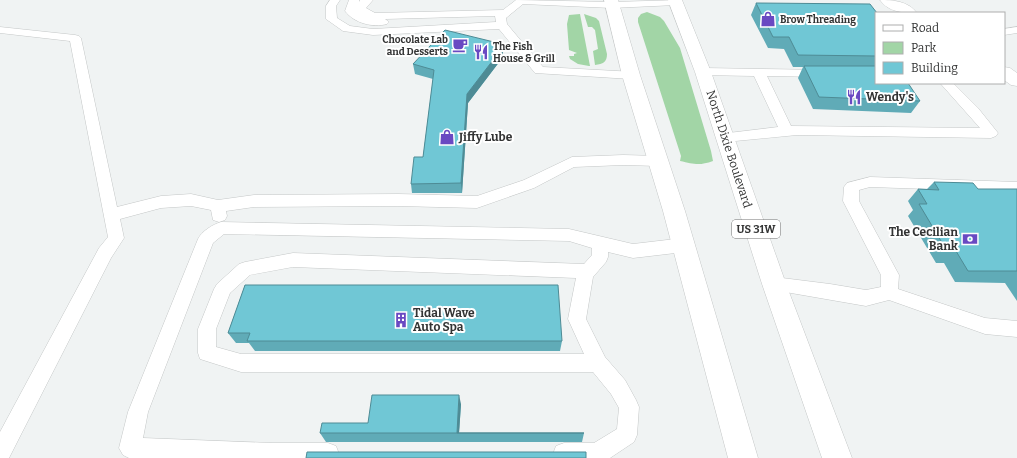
<svg xmlns="http://www.w3.org/2000/svg" width="1017" height="458" viewBox="0 0 1017 458" font-family="Bitter,serif">
  <style>
    .green { fill: #a2d5a6 }
    .lines { fill: none; stroke-linecap: round; stroke-linejoin: round }
    .service-casing { stroke: #c4c7c7; stroke-width: 1 }
    .tertiary-casing { stroke: #c4c7c7; stroke-width: 1 }
    .trunk-casing { stroke: #c4c7c7; stroke-width: 1 }
    .service { fill: #fff; fill-rule: evenodd }
    .tertiary { fill: #fff; fill-rule: evenodd }
    .trunk { fill: #fff; fill-rule: evenodd }
    .wall { fill: #60abb7 }
    .shaded-wall { fill: #4e8b95 }
    .building { fill: #70c7d5; stroke: #4e8b95 }
    .labels { text-anchor: middle; stroke-width: 4; stroke-linejoin: round; paint-order: stroke }
    .far-poi-label { font-size: 10px; font-weight: bold; fill: #333434; stroke: #fff; text-anchor: start }
    .shield { fill: #fff; stroke: #707171; stroke-width: 1 }
    .shield-label { font-size: 11px; font-weight: bold; fill: #333434 }
    .poi-label { font-size: 12px; font-weight: bold; fill: #333434; stroke: #fff; text-anchor: start }
    .street-label { font-size: 12px; fill: #333434; stroke: #fff }
  </style>
  <rect width="100%" height="100%" fill="#f0f3f3"/>
  <g class="green">
    <path d="M647,12L660,17L664,21L680,48L711,151L713,161C699,166 694,164 680,161L681,156L638,22V18L641,14Z"/>
    <polygon points="580,14 590,66 589,66 578,64 570,59 569,56 574,56 574,54 577,53 569,50 567,24 569,15"/>
    <path d="M584,14L596,18L599,21L607,54C607,62 603,64 595,65L593,51L598,49L595,30L592,27H588Z"/>
  </g>
  <g class="lines">
    <g class="service-casing">
      <g id="service">
        <path d="M330,0H340L336,6L337,18L350,26L373,29L496,22L495,16L385,19L389,22L387,24C373,28 354,23 345,11L349,0H359V2L360,0H373L366,8L375,13L503,10L516,0L612,2L680,0L681,2L676,5L612,8L523,4L506,18L507,24L543,67L635,72L637,75L635,78L631,79L535,73L499,29L373,35L343,31L326,19V6Z"/>
        <polygon points="0,27 75,35 79,36 81,38 117,207 161,196 191,194 218,200 254,195 398,194 477,196 524,180 572,157 623,155 659,156 664,157 666,161 664,165 659,166 623,165 574,167 534,188 477,208 398,206 254,207 226,211 227,216 225,220 219,222 213,220 211,210 191,206 161,208 120,219 124,238 111,258 9,458 0,458 0,432 99,248 108,237 70,41 0,33"/>
        <polygon points="1017,27 1017,33 1004,35 1004,29"/>
        <polygon points="703,68 826,70 828,73 826,76 822,77 767,76 791,126 980,128 940,83 953,83 978,108 998,133 996,136 991,138 797,135 725,142 720,140 718,137 720,134 778,127 754,76 699,75 697,72 699,69"/>
        <polygon points="870,177 1017,182 1017,192 870,187 859,190 859,201 899,275 898,289 985,318 1017,321 1017,337 985,334 889,300 866,306 768,289 765,284 768,279 774,277 830,284 866,290 881,287 881,275 843,201 844,187 847,183"/>
        <path d="M221,222L569,229L633,244L684,238L690,240L692,245L690,250L684,252L633,258L608,252V257L606,262L593,277L586,319L605,357L625,380L636,400L639,407L637,435L634,442L610,458H555L553,454L556,446L564,443H594L617,429L619,408L611,394L593,372H241L200,359L198,353V329L214,289L217,284L239,264L245,262L293,253L584,264L592,255V248L569,241L224,234L213,243L148,412L143,438L272,443H328L336,446L339,454L337,458H129L123,455L119,448L128,412L198,239C202,231 212,225 221,222ZM293,267L576,278L568,319L584,354H241L216,347V329L230,293L250,275Z"/>
      </g>
    </g>
    <g class="tertiary-casing">
      <g id="tertiary">
        <path d="M880,0C893,0 908,1 917,13C903,13 888,12 880,0Z"/>
        <polygon points="1004,67 1010,68 1017,73 1017,86 1011,85 1004,80"/>
      </g>
    </g>
    <g class="trunk-casing">
      <g id="trunk">
        <polygon points="604,0 618,0 640,75 685,211 758,458 728,458 663,211 622,75"/>
        <polygon points="668,0 682,0 711,72 786,284 852,458 822,458 762,284 695,72"/>
      </g>
    </g>
    <use href="#service" class="service"/>
    <use href="#tertiary" class="tertiary"/>
    <use href="#trunk" class="trunk"/>
  </g>
  <g class="wall">
    <polygon points="756,3 876,56 876,83 920,101 911,113 813,109 798,78 803,67 793,67 784,49 768,48 751,15"/>
    <polygon points="498,46 503,57 468,103 462,193 412,193 411,184 423,157 433,79 415,74 413,64"/>
    <polygon points="934,182 978,189 1017,189 1017,301 1005,283 955,282 944,263 936,263 908,216 913,210 908,201 918,189 927,189"/>
    <polygon points="245,285 562,341 560,351 255,351 249,343 236,343 228,333"/>
    <polygon points="461,404 459,433 584,433 582,442 326,442 320,433"/>
  </g>
  <g class="shaded-wall">
    <polygon points="503,47 503,57 468,103 462,193 461,183 467,94"/>
    <polygon points="459,395 461,404 459,433 457,433"/>
  </g>
  <g class="building">
    <polygon points="756,3 870,4 877,13 876,13 876,56 798,55 789,37 773,37"/>
    <polygon points="445,30 498,43 496,45 503,47 467,94 461,183 411,184 414,157 423,157 434,70 413,64"/>
    <polygon points="804,66 876,66 876,83 908,83 920,101 819,97"/>
    <polygon points="934,182 973,183 978,189 1017,189 1017,271 968,271 956,251 947,251 919,204 927,204 918,189 939,190"/>
    <polygon points="245,285 558,285 562,341 247,341 250,333 228,333"/>
    <polygon points="372,395 459,395 457,433 584,433 320,433 322,423 368,423"/>
    <polygon points="307,452 586,452 586,458 306,458"/>
  </g>
  <defs>
    <g id="shop-bare" transform="scale(1.2)"><path d="M-5-2.5h2.3a2.7 3.5 0 0 1 5.4 0H5L5.5 6h-11ZM-1.5-2.5h3a1.5 2.3 0 0 0-3 0Z" fill="#6949c2" stroke="#fff" stroke-width="2.5" paint-order="stroke"/></g>
    <g id="cafe-bare" transform="scale(1.2)"><path d="M-5.5-4.5H6V0H3Q3 3.5 0 3.5H-2.5Q-5.5 3.5-5.5 0ZM3-3.2v2h1.7v-2ZM-6 4.5H4V6H-6Z" fill="#6949c2" stroke="#fff" stroke-width="2.5" paint-order="stroke"/></g>
    <g id="restaurant-bare" transform="scale(1.2)"><path d="M-5-6h1v4h1v-4h1v4h1v-4h1v5L-1.5 .5V6h-2V.5L-5-1ZM5-6V6H3V1.5H1.5Q1.5-4 5-6Z" fill="#6949c2" stroke="#fff" stroke-width="2.5" paint-order="stroke"/></g>
    <g id="bank-bare" transform="scale(1.2)"><path d="M-6-4H6V4H-6ZM0-2.3a2.3 2.3 0 1 0 0 4.6a2.3 2.3 0 1 0 0-4.6Z" fill="#6949c2" stroke="#fff" stroke-width="2.5" paint-order="stroke"/></g>
    <g id="building-bare" transform="scale(1.2)"><path d="M-4-6H4V6H1V3H-1V6H-4ZM-2.5-4.3h1.7v1.8h-1.7ZM.8-4.3h1.7v1.8H.8ZM-2.5-1h1.7V.8h-1.7ZM.8-1h1.7V.8H.8Z" fill="#6949c2" stroke="#fff" stroke-width="2.5" paint-order="stroke"/></g>
  </defs>
  <g fill-rule="evenodd">
    <use href="#shop-bare" x="768" y="19"/>
    <use href="#cafe-bare" x="460" y="45"/>
    <use href="#restaurant-bare" x="481" y="52"/>
    <use href="#restaurant-bare" x="854" y="97"/>
    <use href="#shop-bare" x="447" y="137"/>
    <use href="#bank-bare" x="970" y="239"/>
    <use href="#building-bare" x="401" y="320"/>
  </g>
  <g class="labels">
    <g class="far-poi-label">
      <text x="780" y="23">Brow Threading</text>
      <text x="448" y="43" text-anchor="end">Chocolate Lab<tspan x="448" dy="12">and Desserts</tspan></text>
      <text x="493" y="50">The Fish<tspan x="493" dy="12">House &amp; Grill</tspan></text>
    </g>
    <rect class="shield" x="732" y="220" width="48" height="18" rx="3"/>
    <g class="shield-label">
      <text x="756" y="233">US 31W</text>
    </g>
    <g class="poi-label">
      <text x="866" y="101">Wendy's</text>
      <text x="459" y="141">Jiffy Lube</text>
      <text x="958" y="236" text-anchor="end">The Cecilian<tspan x="958" dy="14">Bank</tspan></text>
      <text x="413" y="317">Tidal Wave<tspan x="413" dy="14">Auto Spa</tspan></text>
    </g>
    <g class="street-label">
      <text transform="translate(729 149) rotate(72)" y="4">North Dixie Boulevard</text>
    </g>
  </g>
  <rect x="875" y="12" width="130" height="72" fill="#ffffff" stroke="#adaeae"/>
  <rect x="883" y="25" width="20" height="6" fill="#ffffff" stroke="#adaeae"/>
  <text x="911" y="32" font-size="12" fill="#333434">Road</text>
  <rect x="883" y="42" width="20" height="12" fill="#a2d5a6" stroke="#adaeae"/>
  <text x="911" y="52" font-size="12" fill="#333434">Park</text>
  <rect x="883" y="62" width="20" height="12" fill="#70c7d5" stroke="#adaeae"/>
  <text x="911" y="72" font-size="12" fill="#333434">Building</text>
</svg>
